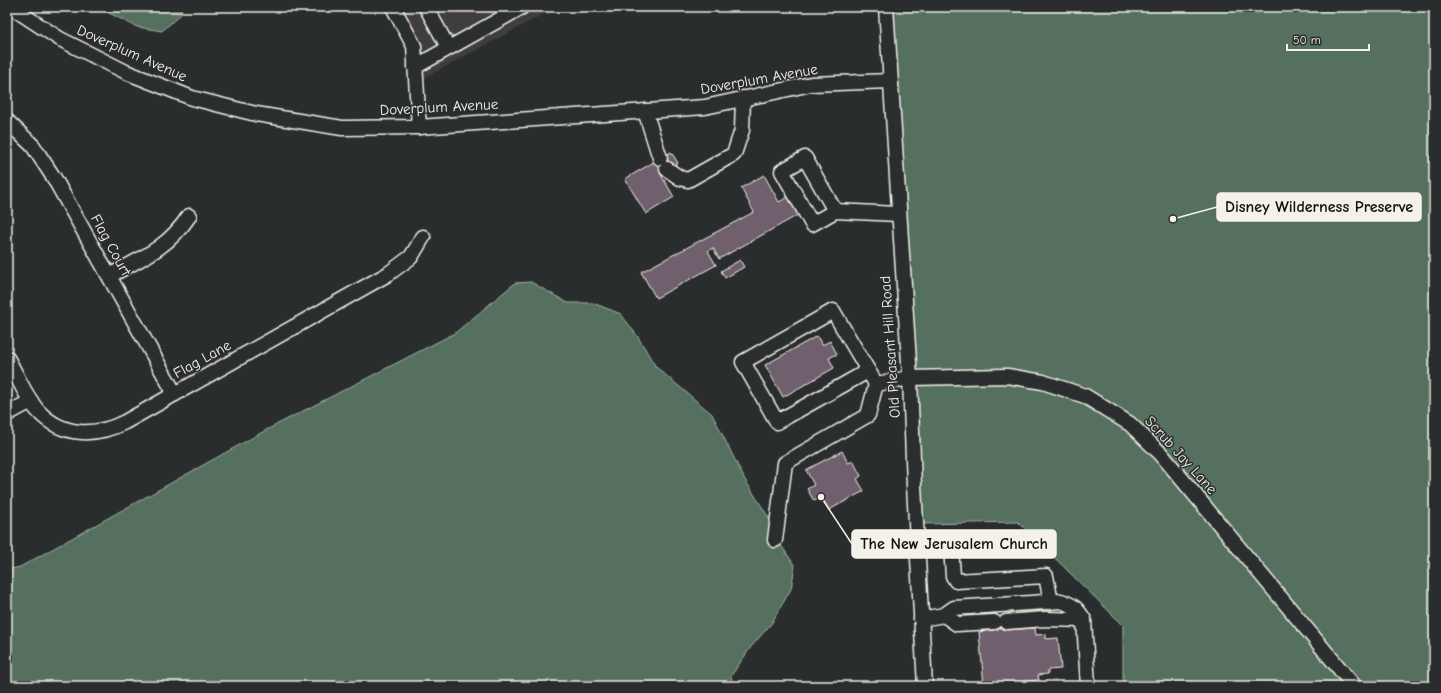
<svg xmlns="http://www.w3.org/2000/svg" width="1441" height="693" viewBox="0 0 1441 693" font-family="'Comic Neue',sans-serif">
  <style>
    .built { fill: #3f3c41 }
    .green { fill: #54705f; stroke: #a4b0a4 }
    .building { fill: #6f606d; stroke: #f4f1e8 }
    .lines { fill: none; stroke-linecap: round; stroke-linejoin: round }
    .minor-casing { stroke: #f4f1e8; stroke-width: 17 }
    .minor { stroke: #2a2d2e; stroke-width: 14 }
    .labels { text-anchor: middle; stroke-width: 3; stroke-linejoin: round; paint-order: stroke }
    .street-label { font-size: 15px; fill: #f4f1e8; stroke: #2a2d2e }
    .leader { fill: none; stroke: #f4f1e8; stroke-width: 1.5 }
    .callout-dot { fill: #f4f1e8; stroke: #2a2d2e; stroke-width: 1.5 }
    .callout { fill: #f4f1e8; stroke: #f4f1e8; stroke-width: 1.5 }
    .callout-label { font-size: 16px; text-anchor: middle; font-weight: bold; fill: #111 }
  </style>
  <rect width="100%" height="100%" fill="#2a2d2e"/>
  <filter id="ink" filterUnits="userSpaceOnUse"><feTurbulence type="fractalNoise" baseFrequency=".025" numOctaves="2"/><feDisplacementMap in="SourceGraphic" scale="8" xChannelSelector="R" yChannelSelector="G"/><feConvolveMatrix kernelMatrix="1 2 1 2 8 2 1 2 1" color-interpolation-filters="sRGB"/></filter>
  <g filter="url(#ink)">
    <polygon class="built" points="400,7 557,7 422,79"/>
    <g class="green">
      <polygon points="97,7 182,7 181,14 162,31 137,27"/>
      <polygon points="892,7 1434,7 1434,686 1123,686 1123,625 1018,522 922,524"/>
      <polygon points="531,282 568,303 593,303 621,314 638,337 656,367 712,414 745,480 769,518 779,542 795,566 791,589 771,624 751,647 731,676 733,686 7,686 7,570 20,567 268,429 455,333 515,283"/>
    </g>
    <g class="building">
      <polygon points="671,152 678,163 660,173 674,197 646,214 625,179"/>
      <polygon points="764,175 779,202 788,197 798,215 719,259 713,248 708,251 716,265 656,298 641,272 754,212 741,188"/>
      <polygon points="740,260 744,267 725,278 721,271"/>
      <polygon points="817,336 822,345 830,341 837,354 829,358 834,368 783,397 765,365"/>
      <polygon points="842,451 848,463 853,461 861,476 857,479 864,491 829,510 822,497 814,501 807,489 814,485 806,470"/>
      <polygon points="1005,616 1007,630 1035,628 1036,635 1046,634 1046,639 1058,638 1061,669 1048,670 1048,674 1038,675 1039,680 984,685 979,632 994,630 993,617"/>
    </g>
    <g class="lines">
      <g class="minor-casing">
        <g id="minor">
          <polyline points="11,7 60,39 126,72 192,98 256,114 342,128 419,127 705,107 811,84 890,81"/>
          <polyline points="393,7 414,46 419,127"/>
          <polyline points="426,7 448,47"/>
          <polyline points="886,7 910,378 914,486 925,686"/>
          <polyline points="415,67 522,7"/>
          <polyline points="645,111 660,158"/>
          <polyline points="7,121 33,146 54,178 175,394"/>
          <polyline points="667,169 680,178 688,180 734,154 742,130 743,98"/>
          <polyline points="835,211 805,158 782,171 812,224 835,211 898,214"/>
          <path d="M109,276C142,258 168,248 189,216"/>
          <path d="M7,358C17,375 25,396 38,411C62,437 95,437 125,422L388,274L411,257L423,237"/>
          <polyline points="868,371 777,422 743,362 833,311 876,384 910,378 1007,376 1043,382 1085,396 1130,424 1161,454 1354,686"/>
          <polyline points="7,414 31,401"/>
          <polyline points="775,540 785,463 868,415 876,384"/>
          <polyline points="1011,542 955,545 951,547 953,576 956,581 1046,576 1051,602"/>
          <polyline points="944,615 957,624 994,622"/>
          <path d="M921,619L944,615L954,608L1061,601C1073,605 1078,609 1084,620L1088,686"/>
          <polyline points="1006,622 1045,619 1084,620"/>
        </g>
      </g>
      <use href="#minor" class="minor"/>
    </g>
  </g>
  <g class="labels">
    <g class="street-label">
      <text transform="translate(132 53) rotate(24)" y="5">Doverplum Avenue</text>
      <text transform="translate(759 79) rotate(-10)" y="5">Doverplum Avenue</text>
      <text transform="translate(439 107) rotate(-3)" y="5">Doverplum Avenue</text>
      <text transform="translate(111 245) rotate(61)" y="5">Flag Court</text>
      <text transform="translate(890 347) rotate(-94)" y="5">Old Pleasant Hill Road</text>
      <text transform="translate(202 359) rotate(-29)" y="5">Flag Lane</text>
      <text transform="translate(1181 455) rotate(48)" y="5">Scrub Jay Lane</text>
    </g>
  </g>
  <path class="leader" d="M1173 219L1217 207M821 497L852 544"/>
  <g class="callout-dot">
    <circle cx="1173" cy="219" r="4"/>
    <circle cx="821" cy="497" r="4"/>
  </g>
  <g class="callout">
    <rect x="1217" y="193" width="204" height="28" rx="4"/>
    <rect x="852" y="530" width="204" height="28" rx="4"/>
  </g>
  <g class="callout-label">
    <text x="1319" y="212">Disney Wilderness Preserve</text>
    <text x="954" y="549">The New Jerusalem Church</text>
  </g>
  <rect width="1441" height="693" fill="none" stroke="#2a2d2e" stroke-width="24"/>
  <rect x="12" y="12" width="1417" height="669" fill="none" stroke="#f4f1e8" stroke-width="1.5" filter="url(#ink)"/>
  <path d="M1287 44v6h82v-6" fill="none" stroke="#f4f1e8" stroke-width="2"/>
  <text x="1293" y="44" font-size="12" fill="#f4f1e8" stroke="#2a2d2e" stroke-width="3" paint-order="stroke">50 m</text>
</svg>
